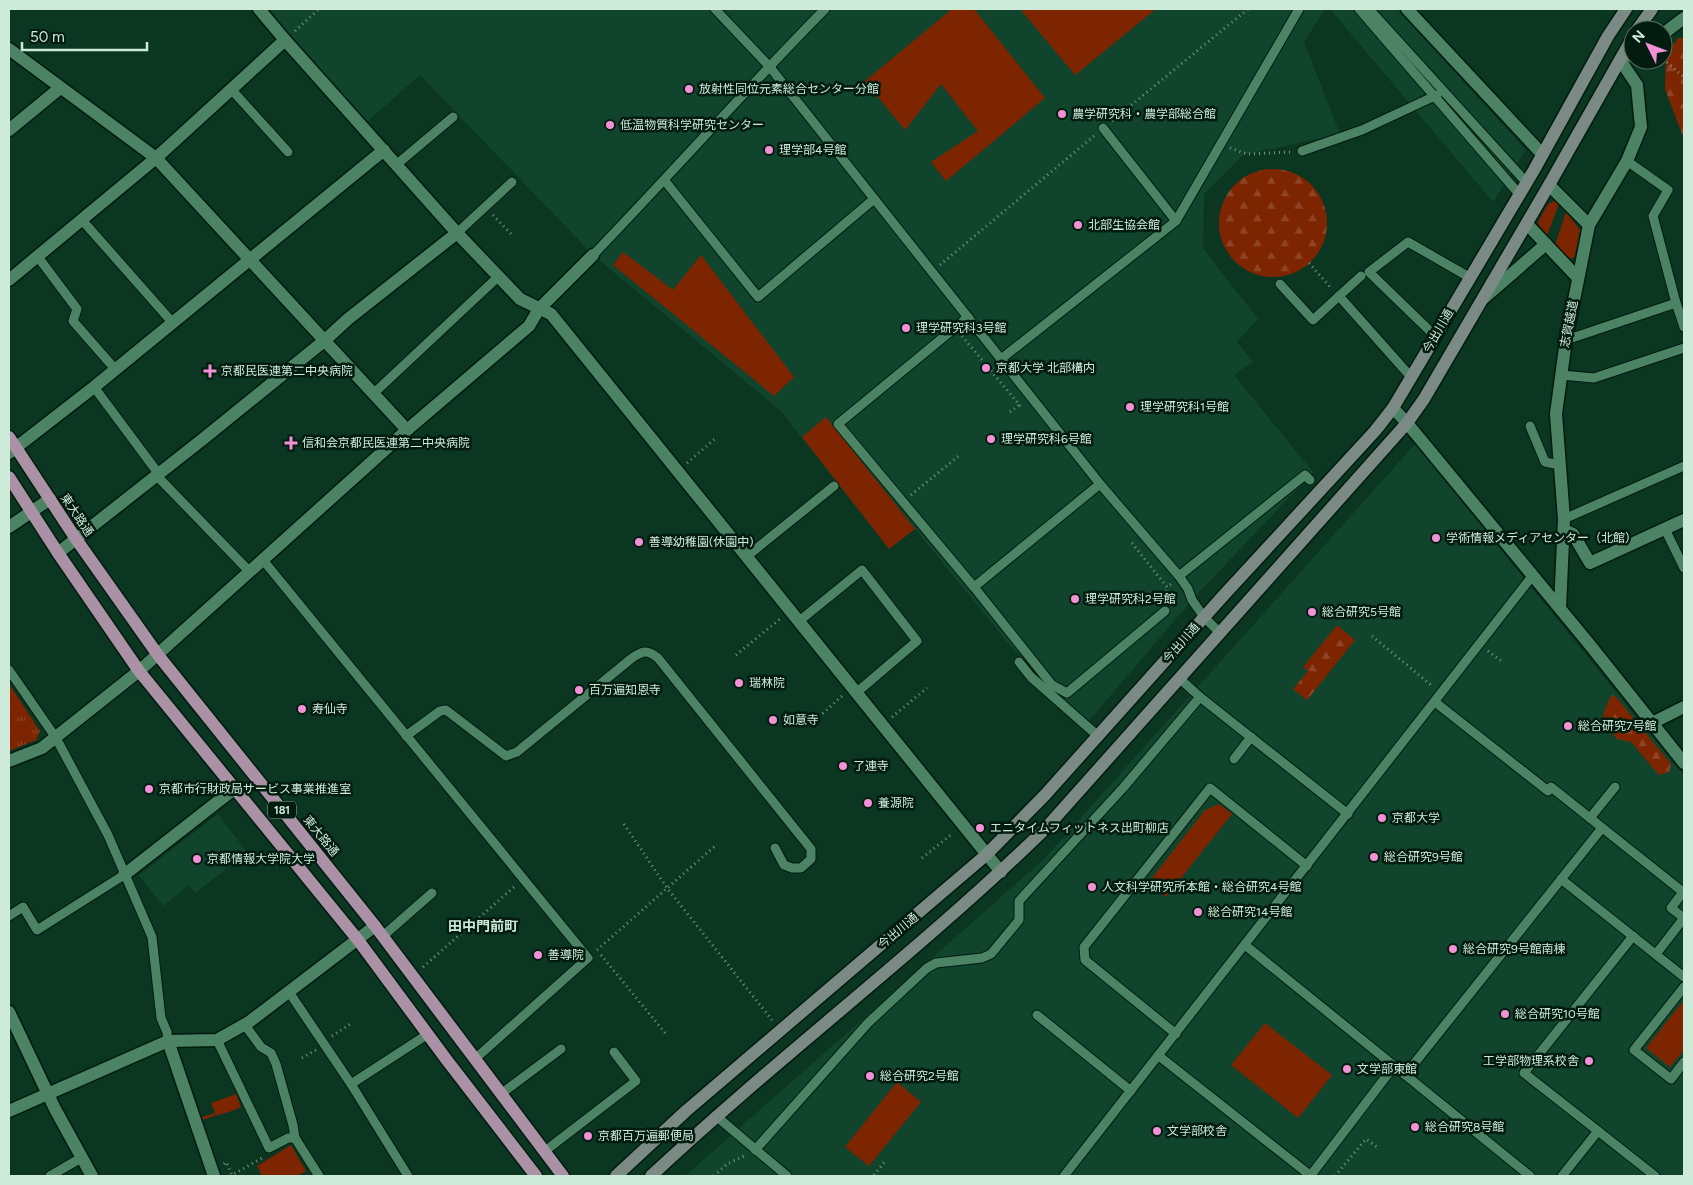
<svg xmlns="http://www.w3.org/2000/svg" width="1693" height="1185" viewBox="0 0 1693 1185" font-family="Figtree,'Noto Sans JP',sans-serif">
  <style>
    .built { fill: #10442d }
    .green { fill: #7d2400 }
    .forest { fill: url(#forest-firs) }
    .park { fill: url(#park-tufts) }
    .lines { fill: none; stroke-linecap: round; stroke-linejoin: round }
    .service-casing { stroke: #001c0e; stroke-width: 11 }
    .minor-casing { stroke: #001c0e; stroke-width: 15 }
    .tertiary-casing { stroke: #001c0e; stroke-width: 15 }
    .secondary-casing { stroke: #001c0e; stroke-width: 15 }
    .primary-casing { stroke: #001c0e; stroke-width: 15 }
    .path { stroke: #749785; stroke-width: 3; stroke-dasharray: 1 4; stroke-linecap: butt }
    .service { stroke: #4c8365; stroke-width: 9 }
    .minor { stroke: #4c8365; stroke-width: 12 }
    .tertiary { stroke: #4c8365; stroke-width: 12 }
    .secondary { stroke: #7b8a85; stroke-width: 12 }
    .primary { stroke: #aa91a6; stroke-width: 12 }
    .poi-dot { fill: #f391d6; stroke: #041b0f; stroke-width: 2 }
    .labels { text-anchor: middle; stroke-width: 5; stroke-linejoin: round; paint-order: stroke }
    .shield { fill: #041b0f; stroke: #91ac9c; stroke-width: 1 }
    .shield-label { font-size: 11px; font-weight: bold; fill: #ceead9 }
    .poi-label { font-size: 12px; fill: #ceead9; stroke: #041b0f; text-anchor: start }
    .street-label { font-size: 12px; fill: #ceead9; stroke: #041b0f }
    .neighbourhood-label { font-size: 14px; font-weight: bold; fill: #ceead9; stroke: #041b0f }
  </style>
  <defs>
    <pattern id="forest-firs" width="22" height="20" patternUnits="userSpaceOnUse" patternTransform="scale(1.25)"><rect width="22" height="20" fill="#7d2400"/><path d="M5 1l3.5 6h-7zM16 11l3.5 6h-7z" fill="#8e4425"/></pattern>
    <pattern id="park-tufts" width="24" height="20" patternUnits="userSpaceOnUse" patternTransform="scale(1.25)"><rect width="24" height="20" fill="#7d2400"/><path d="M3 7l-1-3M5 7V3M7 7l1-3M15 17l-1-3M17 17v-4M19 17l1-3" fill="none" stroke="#8e4425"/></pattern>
  </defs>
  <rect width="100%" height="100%" fill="#0b3622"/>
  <g class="built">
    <polygon points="266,9 1325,9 1304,42 1340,134 1243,155 1204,194 1203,248 1258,319 1237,342 1253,361 1234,375 1313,472 1192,600 1087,723 1007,642 915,529 889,549 781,411 593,255 420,75 367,122 283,30"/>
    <polygon points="1330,9 1397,9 1526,150 1493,202"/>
    <polygon points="1415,444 1684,776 1684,1176 685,1176 1043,860"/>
    <polygon points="218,814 247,852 196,893 189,885 163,906 139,875"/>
  </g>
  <g class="green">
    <polygon points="952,9 974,9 1045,98 946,181 931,162 978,131 941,84 905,130 865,81"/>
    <polygon points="1020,9 1156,9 1075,75"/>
    <polygon points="1554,201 1559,204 1547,236 1540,229 1538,222 1548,204"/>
    <polygon points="1566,212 1580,230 1575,255 1573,258 1569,259 1555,245"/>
    <polygon points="623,252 673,290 701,255 794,377 774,396 613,265"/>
    <polygon points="826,417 915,529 889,549 802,437"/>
    <polygon points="1219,804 1232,814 1166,897 1148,883 1205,810"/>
    <polygon points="1684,1000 1684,1050 1670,1067 1646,1048"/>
    <polygon points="1265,1023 1332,1075 1298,1118 1231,1065"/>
    <polygon points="897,1082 921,1102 869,1166 845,1147"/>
    <path d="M236,1094L241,1107C227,1114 217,1114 203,1120L202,1117L215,1113L211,1103Z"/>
    <polygon points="291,1145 306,1171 297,1176 262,1176 257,1166"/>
  </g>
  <g class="forest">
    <polygon points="1678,38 1684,38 1684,139 1665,89 1666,56"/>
    <circle cx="1273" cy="223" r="54"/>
    <polygon points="1337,625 1355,640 1307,700 1293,689 1308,671 1303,667"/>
    <polygon points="1612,695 1616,697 1671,764 1669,772 1659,775 1631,742 1617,739 1602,719 1606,706"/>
  </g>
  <polygon class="park" points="9,684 40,731 36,740 9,751"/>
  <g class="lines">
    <g class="service-casing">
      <g id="service">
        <polyline points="715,9 769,66 1100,484 1179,576 1188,589 1192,600 1204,617 1219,632"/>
        <polyline points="1359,9 1519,194"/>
        <polyline points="1369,9 1526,182"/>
        <polyline points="231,89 288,152"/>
        <polyline points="1103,128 1176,221"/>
        <polyline points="1302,151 1362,130 1437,95"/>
        <polyline points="1627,161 1668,190 1653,216 1676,303 1684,327"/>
        <polyline points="396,165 453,117"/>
        <polyline points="665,181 758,297 874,199"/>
        <polyline points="82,220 172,322"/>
        <polyline points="457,233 512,182"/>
        <path d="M593,255C672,173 746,89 825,9"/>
        <polyline points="38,257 77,309 73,321 115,369"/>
        <polyline points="1280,284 1313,320 1339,296 1411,377"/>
        <polyline points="1339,296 1361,276"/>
        <polyline points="968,317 838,424 974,587 1052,685 1067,693 1165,611"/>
        <polyline points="1435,336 1369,272 1408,242 1469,277"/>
        <polyline points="1566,340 1676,303"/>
        <polyline points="1001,359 1176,221 1299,9"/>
        <polyline points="1561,375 1594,378 1684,348"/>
        <polyline points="94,387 158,473"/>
        <polyline points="373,394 499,276"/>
        <polyline points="1530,426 1545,462 1560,465"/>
        <polyline points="156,475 250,572"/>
        <polyline points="1564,519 1684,466"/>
        <polyline points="1665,529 1684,568"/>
        <polyline points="746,557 834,486"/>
        <polyline points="263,560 588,958 476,1058"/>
        <polyline points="1179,576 1305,475 1310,480"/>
        <polyline points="974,587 1100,484"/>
        <polyline points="798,622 862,570 917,641 856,693"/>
        <polyline points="1019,662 1031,677 1098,736"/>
        <polyline points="9,670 56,738 108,835 152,937 161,1018 167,1032 168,1041"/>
        <polyline points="1179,678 1200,697 1348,814"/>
        <polyline points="1435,702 1548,791 1551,787 1683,892"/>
        <path d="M406,736L440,711L446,710L506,756L517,752L632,658C642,651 647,649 658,658L811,849V859L801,868H792L784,865L775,848"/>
        <polyline points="1234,759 1251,737"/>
        <polyline points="1590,818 1615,787"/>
        <polyline points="1561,879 1684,977"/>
        <polyline points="1684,891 1671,908 1684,918"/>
        <polyline points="9,916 23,907 37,930 124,875"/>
        <polyline points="383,936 432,893"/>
        <polyline points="1245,945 1530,1176"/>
        <polyline points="1656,954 1684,918"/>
        <polyline points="1684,987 1634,1050 1671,1079 1684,1062"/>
        <polyline points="289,992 351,1084 408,1176"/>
        <polyline points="1037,1015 1131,1091"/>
        <polyline points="245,1025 261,1047 271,1053 276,1064 293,1125 295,1138"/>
        <polyline points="1176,1034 1085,960 1084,947 1210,788 1307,866"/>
        <polyline points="217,1040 269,1148 288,1138 295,1138 319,1176"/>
        <polyline points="1159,1056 1311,1176"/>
        <polyline points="1405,1075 1602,828"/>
        <polyline points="351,1084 428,1034"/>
        <polyline points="502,1093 561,1049"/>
        <polyline points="716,1116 787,1176"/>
        <polyline points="1598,1131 1655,1176"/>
        <polyline points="755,1150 868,1023 927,968 936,963 982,958 991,954 1019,920 1019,901 1123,788 1200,697"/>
        <polyline points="545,1151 636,1081 614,1052"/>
        <polyline points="1311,1175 1394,1066"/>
        <polyline points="50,1176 81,1158"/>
        <polyline points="1064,1176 1533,575"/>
        <polyline points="1562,1176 1598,1131 1524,1073 1633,936"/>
      </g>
    </g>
    <g class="minor-casing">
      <g id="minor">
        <polyline points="259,9 285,40 457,233 520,299 551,314 1001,872"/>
        <polyline points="1407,9 1542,154"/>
        <polyline points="1663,34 1684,18"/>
        <polyline points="9,49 156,158 407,430"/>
        <polyline points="9,130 60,88"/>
        <polyline points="1549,185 1589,225"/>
        <polyline points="1527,224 1578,278"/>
        <polyline points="9,280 156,158 285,40"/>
        <polyline points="1484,298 1546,244"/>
        <polyline points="1393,408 1407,423 1590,645 1684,763"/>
        <polyline points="9,453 94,387 384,150"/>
        <polyline points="9,527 50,499"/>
        <polyline points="1564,530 1573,534 1590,563 1684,520"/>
        <polyline points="58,553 203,439 324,341 348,319 457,233"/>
        <polyline points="1560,608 1564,519 1556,414 1566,340 1589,225 1627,161 1641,127 1637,85 1620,60 1633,53"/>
        <polyline points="1652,723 1684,707"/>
        <polyline points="9,761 42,748 139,671 407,430 529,326 539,309 593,255"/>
        <polyline points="124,875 234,789"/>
        <polyline points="9,1012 55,1109 92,1176"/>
        <polyline points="168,1041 214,1176"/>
      </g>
    </g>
    <g class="tertiary-casing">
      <polyline id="tertiary" points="9,1111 168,1041 217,1040 249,1022 375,926"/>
    </g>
    <g class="secondary-casing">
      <g id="secondary">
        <polyline points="1637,30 1652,9"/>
        <polyline points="616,1176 686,1111 986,855 1045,795 1223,596 1375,431 1393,408 1534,170 1608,36 1626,9"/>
        <path d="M651,1176C779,1056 920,951 1046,828L1407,423L1424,399L1549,185L1633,37"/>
      </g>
    </g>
    <g class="primary-casing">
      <g id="primary">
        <polyline points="9,437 76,539 158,655 375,926 563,1176"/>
        <polyline points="9,477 58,553 139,671 358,940 446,1059 536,1176"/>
      </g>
    </g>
    <g class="path">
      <polyline points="295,31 319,9"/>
      <polyline points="1663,59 1684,77"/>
      <polyline points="1112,121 1248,9"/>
      <polyline points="1230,148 1247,154 1290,152"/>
      <polyline points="493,215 513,236"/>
      <polyline points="1309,263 1332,289"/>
      <polyline points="940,265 1094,136"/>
      <polyline points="962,336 1022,408"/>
      <polyline points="1010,412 1019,405"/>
      <polyline points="687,463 716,438"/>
      <polyline points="911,495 961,454"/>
      <polyline points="1132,543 1167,587 1171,584"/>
      <polyline points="1166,601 1167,587"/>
      <polyline points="1372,636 1431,685"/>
      <polyline points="1488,651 1504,663"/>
      <polyline points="736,655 781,618"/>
      <polyline points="819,717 842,696"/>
      <polyline points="892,717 927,688"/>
      <polyline points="624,824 667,888 772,1020"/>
      <polyline points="922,858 952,834"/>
      <polyline points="597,950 715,846"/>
      <polyline points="601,955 666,1034"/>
      <polyline points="423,967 514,887"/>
      <polyline points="332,1036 352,1023"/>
      <polyline points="302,1058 316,1050"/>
      <polyline points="224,1164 226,1162 232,1175 264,1157"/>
      <polyline points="874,1175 886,1160"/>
      <polyline points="714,1176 727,1164 744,1156"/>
      <polyline points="1335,1176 1366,1139 1378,1148"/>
    </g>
    <use href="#service" class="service"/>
    <use href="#minor" class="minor"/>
    <use href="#tertiary" class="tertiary"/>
    <use href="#secondary" class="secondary"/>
    <use href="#primary" class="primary"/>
  </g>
  <g class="poi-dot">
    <circle cx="689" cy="89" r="5"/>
    <circle cx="1062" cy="114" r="5"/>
    <circle cx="610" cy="125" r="5"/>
    <circle cx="769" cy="150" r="5"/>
    <circle cx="1078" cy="225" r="5"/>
    <circle cx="906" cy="328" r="5"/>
    <circle cx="986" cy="368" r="5"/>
    <path d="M207.5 363.5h5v5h5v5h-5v5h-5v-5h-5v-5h5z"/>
    <circle cx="1130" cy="407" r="5"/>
    <circle cx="991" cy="439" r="5"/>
    <path d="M288.5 435.5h5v5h5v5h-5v5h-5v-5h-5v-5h5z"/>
    <circle cx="1436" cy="538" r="5"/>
    <circle cx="639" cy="542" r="5"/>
    <circle cx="1075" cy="599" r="5"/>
    <circle cx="1312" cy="612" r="5"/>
    <circle cx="739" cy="683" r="5"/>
    <circle cx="579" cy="690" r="5"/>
    <circle cx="302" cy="709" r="5"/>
    <circle cx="773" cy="720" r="5"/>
    <circle cx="1568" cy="726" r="5"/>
    <circle cx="843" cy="766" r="5"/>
    <circle cx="149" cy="789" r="5"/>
    <circle cx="868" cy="803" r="5"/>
    <circle cx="1382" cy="818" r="5"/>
    <circle cx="980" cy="828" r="5"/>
    <circle cx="1374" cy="857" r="5"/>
    <circle cx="197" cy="859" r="5"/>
    <circle cx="1092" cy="887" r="5"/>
    <circle cx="1198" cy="912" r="5"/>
    <circle cx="1453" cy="949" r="5"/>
    <circle cx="538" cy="955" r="5"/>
    <circle cx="1505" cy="1014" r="5"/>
    <circle cx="1589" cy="1061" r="5"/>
    <circle cx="1347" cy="1069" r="5"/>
    <circle cx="870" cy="1076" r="5"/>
    <circle cx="1415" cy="1127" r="5"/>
    <circle cx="1157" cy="1131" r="5"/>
    <circle cx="588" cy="1136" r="5"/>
  </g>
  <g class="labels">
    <rect class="shield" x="268" y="801.5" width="28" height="17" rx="4"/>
    <g class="shield-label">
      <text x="282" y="814">181</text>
    </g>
    <g class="poi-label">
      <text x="699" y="93">放射性同位元素総合センター分館</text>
      <text x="1072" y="118">農学研究科・農学部総合館</text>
      <text x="620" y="129">低温物質科学研究センター</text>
      <text x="779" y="154">理学部4号館</text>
      <text x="1088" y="229">北部生協会館</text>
      <text x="916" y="332">理学研究科3号館</text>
      <text x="996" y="372">京都大学 北部構内</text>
      <text x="221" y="375">京都民医連第二中央病院</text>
      <text x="1140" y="411">理学研究科1号館</text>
      <text x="1001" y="443">理学研究科6号館</text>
      <text x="302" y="447">信和会京都民医連第二中央病院</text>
      <text x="1446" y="542">学術情報メディアセンター（北館）</text>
      <text x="649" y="546">善導幼稚園(休園中)</text>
      <text x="1085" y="603">理学研究科2号館</text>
      <text x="1322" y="616">総合研究5号館</text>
      <text x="749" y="687">瑞林院</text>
      <text x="589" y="694">百万遍知恩寺</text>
      <text x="312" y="713">寿仙寺</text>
      <text x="783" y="724">如意寺</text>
      <text x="1578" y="730">総合研究7号館</text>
      <text x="853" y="770">了連寺</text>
      <text x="159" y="793">京都市行財政局サービス事業推進室</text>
      <text x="878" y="807">養源院</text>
      <text x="1392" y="822">京都大学</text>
      <text x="990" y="832">エニタイムフィットネス出町柳店</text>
      <text x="1384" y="861">総合研究9号館</text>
      <text x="207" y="863">京都情報大学院大学</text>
      <text x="1102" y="891">人文科学研究所本館・総合研究4号館</text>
      <text x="1208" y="916">総合研究14号館</text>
      <text x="1463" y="953">総合研究9号館南棟</text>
      <text x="548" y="959">善導院</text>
      <text x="1515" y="1018">総合研究10号館</text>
      <text x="1579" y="1065" text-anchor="end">工学部物理系校舎</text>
      <text x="1357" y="1073">文学部東館</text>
      <text x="880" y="1080">総合研究2号館</text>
      <text x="1425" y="1131">総合研究8号館</text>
      <text x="1167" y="1135">文学部校舎</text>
      <text x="598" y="1140">京都百万遍郵便局</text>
    </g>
    <g class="street-label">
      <text transform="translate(1569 324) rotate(-79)" y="4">志賀越道</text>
      <text transform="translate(1438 331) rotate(-60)" y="4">今出川通</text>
      <text transform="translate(77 515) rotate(56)" y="4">東大路通</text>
      <text transform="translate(1181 643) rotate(-49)" y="4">今出川通</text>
      <text transform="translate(321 836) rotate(51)" y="4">東大路通</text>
      <text transform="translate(898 931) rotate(-40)" y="4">今出川通</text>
    </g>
    <g class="neighbourhood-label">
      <text x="483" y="931">田中門前町</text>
    </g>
  </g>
  <rect width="1693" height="1185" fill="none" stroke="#ceead9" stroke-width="20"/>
  <g transform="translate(1648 45) rotate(312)"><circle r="24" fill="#041b0f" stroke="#556e60"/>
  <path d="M0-4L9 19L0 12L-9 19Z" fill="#f391d6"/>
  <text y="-8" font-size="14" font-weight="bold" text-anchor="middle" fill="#ceead9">N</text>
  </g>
  <path d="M22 42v8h125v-8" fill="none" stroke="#ceead9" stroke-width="2.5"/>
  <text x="30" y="42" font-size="15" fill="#ceead9" stroke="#041b0f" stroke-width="4" paint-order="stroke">50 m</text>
</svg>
